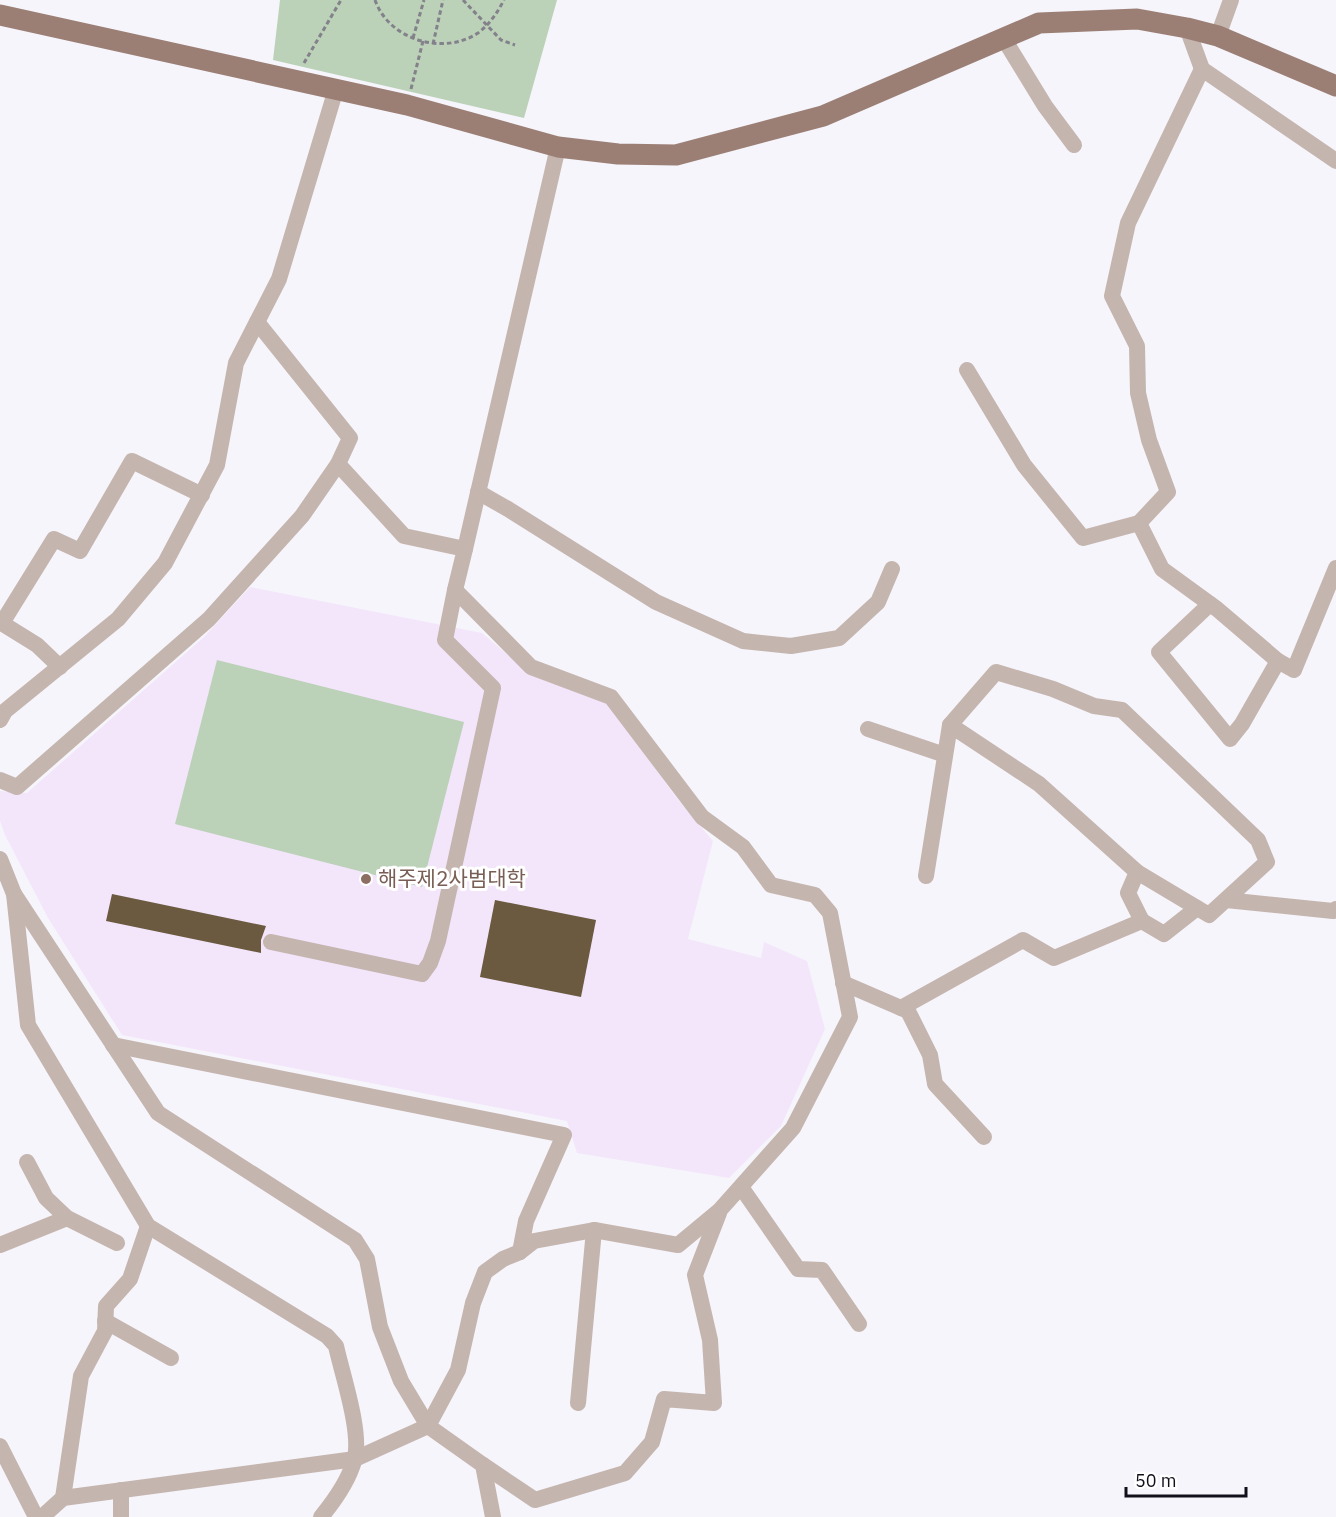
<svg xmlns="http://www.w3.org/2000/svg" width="1336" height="1517" viewBox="0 0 1336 1517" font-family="'IBM Plex Sans','Noto Sans KR',sans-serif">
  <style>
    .education { fill: #f3e6fb }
    .green { fill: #bbd1b8 }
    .building { fill: #6b5a40 }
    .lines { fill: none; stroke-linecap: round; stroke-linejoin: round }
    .path { stroke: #83818a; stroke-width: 3; stroke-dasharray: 4.5 3; stroke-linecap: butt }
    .minor { stroke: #c5b5af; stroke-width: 16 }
    .major { stroke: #9b7f75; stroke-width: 21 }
    .education-dot { fill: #8d6e63; stroke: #fff; stroke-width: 2 }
    .labels { text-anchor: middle; stroke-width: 6; stroke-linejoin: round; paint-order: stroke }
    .education-label { font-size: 21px; fill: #785e54; stroke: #fff; text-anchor: start }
  </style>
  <rect width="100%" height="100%" fill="#f6f5fb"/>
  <polygon class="education" points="250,587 482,633 527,671 601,700 610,706 675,796 713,841 688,939 761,958 764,942 807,961 825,1029 781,1126 729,1178 577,1153 567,1121 122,1035 48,918 5,835 0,821 0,791 27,793 204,637"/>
  <g class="green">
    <polygon points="280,0 557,0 524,118 273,60"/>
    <polygon points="217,660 464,722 422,887 175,824"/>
  </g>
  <g class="building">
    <polygon points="112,894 266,926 261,940 261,953 106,921"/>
    <polygon points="495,900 596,920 581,997 480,977"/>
  </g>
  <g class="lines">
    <g class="path">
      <path d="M375,0C389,40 443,56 478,33C490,24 497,13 504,0"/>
      <polyline points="463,0 501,40 515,45"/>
      <polyline points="413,38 424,0"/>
      <polyline points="433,44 443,0"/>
      <polyline points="304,63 341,0"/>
      <polyline points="411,89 423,41"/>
    </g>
    <g class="minor">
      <polyline points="1187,28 1202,69 1336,161"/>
      <polyline points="1218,36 1231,0"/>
      <polyline points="1004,39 1045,106 1074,145"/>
      <polyline points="1202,69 1128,223 1112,296 1137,346 1138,393 1149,440 1168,492 1139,523 1162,569 1217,609 1278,661 1294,670 1336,568"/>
      <polyline points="967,370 1024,465 1083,538 1139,523"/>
      <polyline points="478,492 508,509 656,602 743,641 791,646 839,638 878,602 892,569"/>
      <polyline points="465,549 558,147"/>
      <polyline points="1210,604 1159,652 1230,739 1242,724 1278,661"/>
      <polyline points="0,622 37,645 60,667"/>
      <polyline points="2,623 54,539 80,551 132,461 202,495"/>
      <polyline points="0,720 5,711 118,619 165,563 217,465 236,363 279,279 336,89"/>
      <polyline points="950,725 996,672 1053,689 1094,706 1122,710 1258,840 1267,862 1209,915 1137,872"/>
      <polyline points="868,729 945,755"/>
      <polyline points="0,780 17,787 209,619 302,516 338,464"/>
      <path d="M0,859L14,894L28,1025L148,1226L327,1336L336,1346C342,1374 363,1435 354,1461C348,1482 335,1500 321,1517"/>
      <polyline points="14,894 158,1113 355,1240 367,1259 380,1327 401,1381 428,1426 483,1465 493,1517"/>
      <polyline points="1226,900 1333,911 1336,909"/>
      <polyline points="1142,921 1164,934 1197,908"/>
      <polyline points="271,942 422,974 430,963 438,941 493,688 445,640 455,590"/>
      <polyline points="843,983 908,1011 930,1055 935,1084 984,1137"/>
      <polyline points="901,1008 1023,940 1054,958 1142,921 1128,893 1137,872 1039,784 950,725 926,876"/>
      <polyline points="113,1045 564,1135 526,1221 520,1252"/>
      <polyline points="27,1162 46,1198 67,1218 117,1243"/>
      <polyline points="741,1187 798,1269 822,1270 859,1324"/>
      <polyline points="0,1245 67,1218"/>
      <polyline points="105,1321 171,1358"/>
      <polyline points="578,1403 594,1230"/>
      <polyline points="0,1446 36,1517"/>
      <polyline points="483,1465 535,1500 625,1473 652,1442 664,1399 714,1403 710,1340 695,1275 719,1213"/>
      <polyline points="63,1498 81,1376 105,1331 106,1306 130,1279 148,1226"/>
      <polyline points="42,1517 63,1498 355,1459 428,1426 458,1370 473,1303 485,1272 503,1259 520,1252 534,1241 594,1230 678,1245 719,1211 793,1128 850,1017 830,913 815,895 771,885 743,847 702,817 611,697 531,667 455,590 465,549 404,536 338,464 350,438 257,322"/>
      <polyline points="121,1517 121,1490"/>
    </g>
    <polyline class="major" points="0,15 407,105 558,147 618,154 676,155 823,116 1039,23 1137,19 1187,28 1218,36 1336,86"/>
  </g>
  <circle class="education-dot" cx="366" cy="879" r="6"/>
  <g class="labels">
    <g class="education-label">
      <text x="378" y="886">해주제2사범대학</text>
    </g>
  </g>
  <path d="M1126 1487v9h120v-9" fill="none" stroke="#110f1a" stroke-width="3"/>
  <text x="1135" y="1487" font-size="18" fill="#110f1a" stroke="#ffffff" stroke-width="4.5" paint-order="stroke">50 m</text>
</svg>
